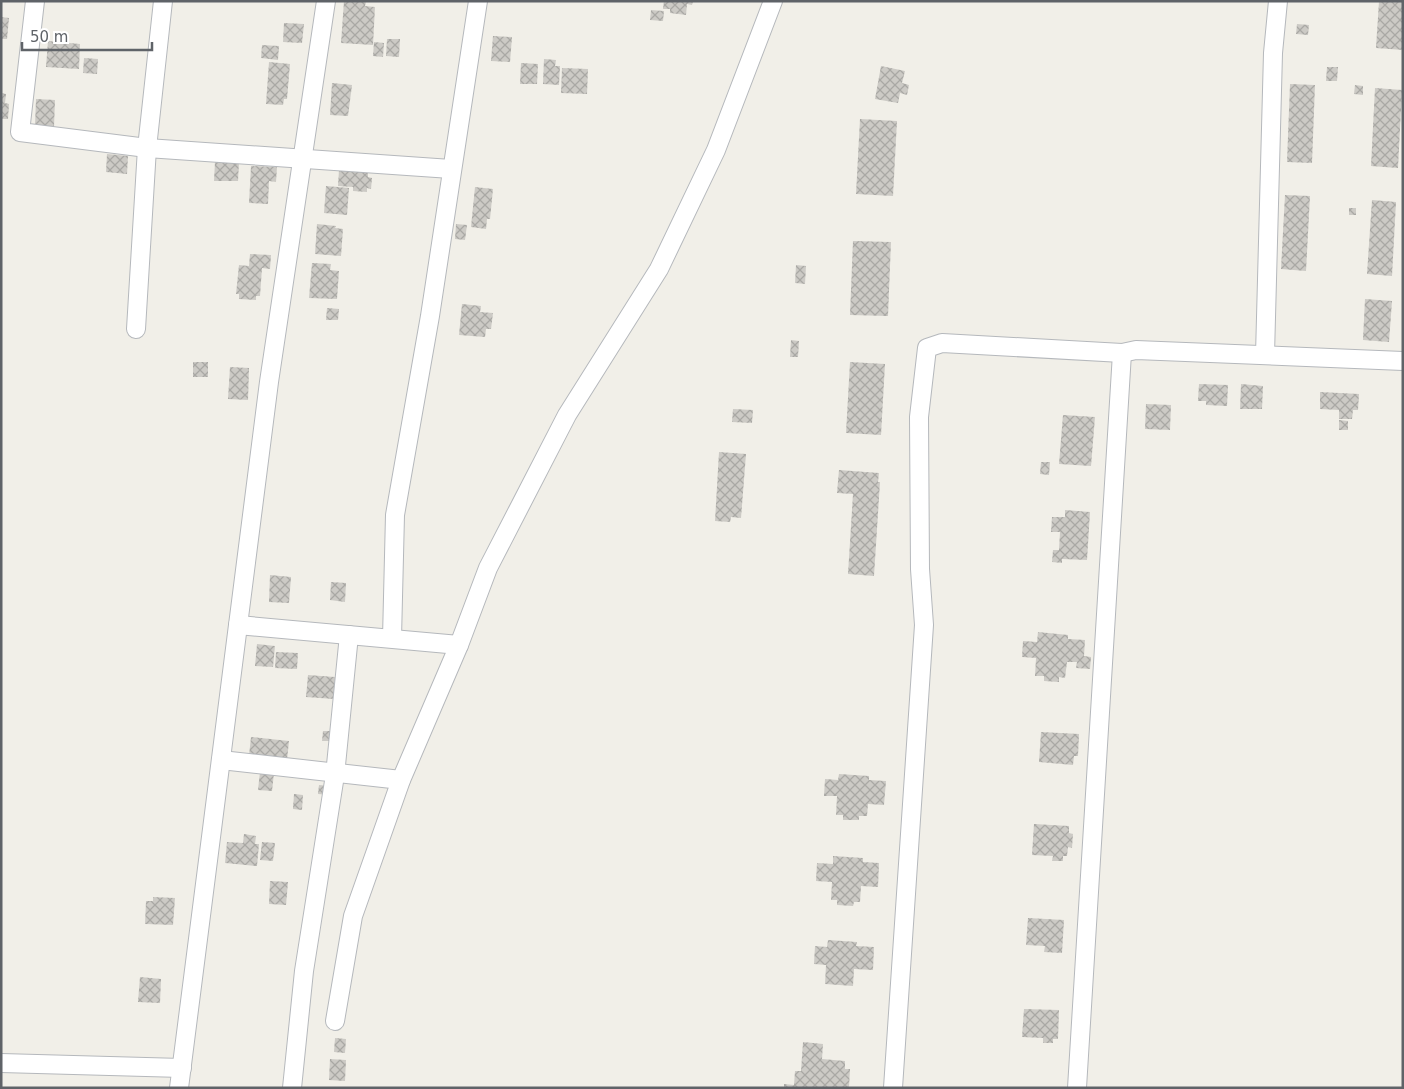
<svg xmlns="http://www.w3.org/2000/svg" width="1404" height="1089" viewBox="0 0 1404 1089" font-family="'DejaVu Sans',sans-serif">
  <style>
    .building { fill: url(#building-cross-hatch) }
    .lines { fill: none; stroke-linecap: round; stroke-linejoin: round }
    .street-casing { stroke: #b5b8bc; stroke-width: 20 }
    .street { stroke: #fff; stroke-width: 18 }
  </style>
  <defs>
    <pattern id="building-cross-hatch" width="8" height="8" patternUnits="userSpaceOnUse" patternTransform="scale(1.25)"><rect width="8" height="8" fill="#cccac5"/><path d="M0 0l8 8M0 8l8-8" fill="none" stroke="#a9a8a4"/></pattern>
  </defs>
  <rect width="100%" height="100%" fill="#f1efe8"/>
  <g class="building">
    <polygon points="344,1 366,1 365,6 375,7 373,45 341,43"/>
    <polygon points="664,1 693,1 692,5 687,4 686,15 670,13 670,9 663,9"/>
    <polygon points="1379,1 1403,1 1403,50 1376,48"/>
    <polygon points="651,10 664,11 663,21 650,20"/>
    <polygon points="1,17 9,18 7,39 1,39"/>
    <polygon points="284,23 304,24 302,43 283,42"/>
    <polygon points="1297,24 1309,25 1308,35 1296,34"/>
    <polygon points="493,36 512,37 510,62 491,61"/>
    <polygon points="387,39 400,39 399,57 386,56"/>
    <polygon points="48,41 80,44 79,69 46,67"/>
    <polygon points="374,42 384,43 383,57 373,56"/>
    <polygon points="262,45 279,46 278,60 261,58"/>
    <polygon points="84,58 98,59 97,74 83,73"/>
    <polygon points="544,59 556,60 555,66 560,66 559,85 543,84"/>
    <polygon points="269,62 290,64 287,99 284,99 283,105 266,104"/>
    <polygon points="521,63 538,64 537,84 520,84"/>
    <polygon points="881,66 905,71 902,83 909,85 907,95 900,93 898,103 875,99"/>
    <polygon points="1327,67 1338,67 1337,81 1326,81"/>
    <polygon points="562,68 588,69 587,94 561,93"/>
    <polygon points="332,83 352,85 348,116 330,115"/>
    <polygon points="1290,84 1315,85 1312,163 1287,162"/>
    <polygon points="1355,85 1363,86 1363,95 1354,94"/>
    <polygon points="1375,88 1402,90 1398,168 1371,166"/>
    <polygon points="1,93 6,94 5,103 9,104 8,119 1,119"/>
    <polygon points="36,99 55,100 54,127 35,126"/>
    <polygon points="860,119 897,121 893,196 856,194"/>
    <polygon points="107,154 128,156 127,174 106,172"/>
    <polygon points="215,162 239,162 238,181 214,181"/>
    <polygon points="251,166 277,167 276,182 269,181 268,204 249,203"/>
    <polygon points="339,170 368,172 368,177 372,178 371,189 367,188 367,192 353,191 353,187 338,186"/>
    <polygon points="326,186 349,188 347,215 324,213"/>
    <polygon points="475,187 493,189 490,219 487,219 486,229 471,227"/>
    <polygon points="1285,195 1310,196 1306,271 1281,269"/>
    <polygon points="1372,200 1396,202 1392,276 1367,274"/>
    <rect x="1349" y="208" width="7" height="7"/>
    <polygon points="317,224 336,226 335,228 343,229 341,256 315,254"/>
    <polygon points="456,224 467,225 465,240 455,239"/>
    <polygon points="853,241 891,242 888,316 850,315"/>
    <polygon points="250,254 271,255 270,269 262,268 260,296 256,296 256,300 239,299 239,294 236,294 239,265 249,266"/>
    <polygon points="312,263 331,264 330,270 339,271 337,299 309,298"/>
    <polygon points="796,265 806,266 805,284 795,283"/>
    <polygon points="1365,299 1392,301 1389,342 1363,340"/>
    <polygon points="462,304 481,306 480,312 493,313 491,329 486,329 485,337 459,335"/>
    <polygon points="327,308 339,309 338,320 326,320"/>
    <polygon points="791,340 799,341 798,357 790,357"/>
    <rect x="193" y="362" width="15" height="15"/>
    <polygon points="850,362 885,364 881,435 846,433"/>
    <polygon points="230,367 249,368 248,400 228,399"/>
    <polygon points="1199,384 1228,385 1227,406 1206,405 1206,401 1198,401"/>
    <polygon points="1241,384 1263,386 1262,409 1240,409"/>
    <polygon points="1320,392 1359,394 1358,410 1353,410 1352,419 1339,419 1339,410 1320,409"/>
    <polygon points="1146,404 1171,405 1170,430 1145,429"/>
    <polygon points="733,409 753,410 752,423 732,422"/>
    <polygon points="1063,415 1095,417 1091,466 1059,464"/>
    <polygon points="1339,420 1348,421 1348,430 1339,430"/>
    <polygon points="719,452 746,454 741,518 731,517 730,522 715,521"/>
    <polygon points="1041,462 1050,462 1049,475 1040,474"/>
    <polygon points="839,470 879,473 878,482 880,482 874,576 848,574 853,494 837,493"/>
    <polygon points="1065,510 1090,512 1087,560 1062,559 1062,563 1052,562 1053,550 1059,550 1060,532 1051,532 1052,517 1065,517"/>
    <polygon points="270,575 291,577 289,603 269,602"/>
    <polygon points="331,582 346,583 345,602 330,600"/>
    <polygon points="1038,632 1068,635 1068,639 1085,640 1084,656 1091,657 1090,669 1076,668 1077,662 1067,662 1065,678 1059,677 1059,682 1044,681 1044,676 1035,676 1036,658 1022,657 1023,641 1037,642"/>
    <polygon points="257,644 275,646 273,667 255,666"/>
    <polygon points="276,652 298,653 297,669 275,668"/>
    <polygon points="308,675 335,677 334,699 306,697"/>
    <polygon points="323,731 331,731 330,741 322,741"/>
    <polygon points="1041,732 1079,734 1078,756 1074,756 1073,765 1039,762"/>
    <polygon points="251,737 289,741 287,760 249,756"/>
    <polygon points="260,772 274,773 272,791 258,790"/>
    <polygon points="839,774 869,776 869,780 886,781 884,805 868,804 867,816 859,816 859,820 843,820 843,815 836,815 837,796 824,796 825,779 838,780"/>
    <polygon points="319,785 330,786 329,795 318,794"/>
    <polygon points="294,794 303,795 302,810 293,809"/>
    <polygon points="1034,824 1069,826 1069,833 1073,834 1072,848 1068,847 1067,856 1063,856 1063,861 1052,861 1053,856 1032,855"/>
    <polygon points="244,834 256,836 255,844 259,844 257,866 225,863 227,842 243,843"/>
    <polygon points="262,842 275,843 273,861 260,860"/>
    <polygon points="833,856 863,858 863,862 879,863 878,887 861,886 860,902 854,902 853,906 837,905 837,900 831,900 832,882 816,881 817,863 833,864"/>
    <polygon points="270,881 288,882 286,905 269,904"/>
    <polygon points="153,897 175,898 173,925 145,924 146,901 153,901"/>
    <polygon points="1028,918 1064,920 1062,953 1044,952 1045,946 1026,945"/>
    <polygon points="828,940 857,942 856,946 874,947 873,970 854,969 853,986 825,984 826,965 814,964 815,946 827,947"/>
    <polygon points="140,977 161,979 160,1003 138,1002"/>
    <polygon points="1024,1009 1059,1010 1058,1039 1053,1039 1053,1043 1043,1043 1043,1038 1022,1037"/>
    <polygon points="335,1038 346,1039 345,1053 334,1052"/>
    <polygon points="803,1042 823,1044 822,1059 845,1061 845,1069 850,1069 849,1088 784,1088 784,1084 794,1085 795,1071 801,1071"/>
    <polygon points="330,1059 346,1060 345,1081 329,1080"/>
  </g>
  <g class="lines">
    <g class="street-casing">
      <g id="street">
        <polyline points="35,1 20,132 147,148 451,169"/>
        <polyline points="136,329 147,148 163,1"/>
        <polyline points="1265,355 1273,53 1278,1"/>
        <polyline points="238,625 459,645"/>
        <polyline points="392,638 395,515 430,316 478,1"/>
        <polyline points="221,760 401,780"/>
        <polyline points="335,1021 353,916 401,780 459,645 488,568 567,415 659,269 716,150 773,1"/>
        <polyline points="1,1063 182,1068"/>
        <polyline points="179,1088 269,382 326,1"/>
        <polyline points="292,1088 304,971 335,775 349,635"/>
        <polyline points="893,1088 924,625 920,569 919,417 927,348 942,343 1122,353 1136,350 1403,361"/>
        <polyline points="1077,1088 1122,353"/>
      </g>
    </g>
    <use href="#street" class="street"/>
  </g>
  <rect width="1404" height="1089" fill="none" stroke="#5f6368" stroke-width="5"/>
  <path d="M22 42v8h130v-8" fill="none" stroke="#5f6368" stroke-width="2.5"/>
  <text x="30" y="42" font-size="15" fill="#5f6368" stroke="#ffffff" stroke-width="4" paint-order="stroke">50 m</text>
</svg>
